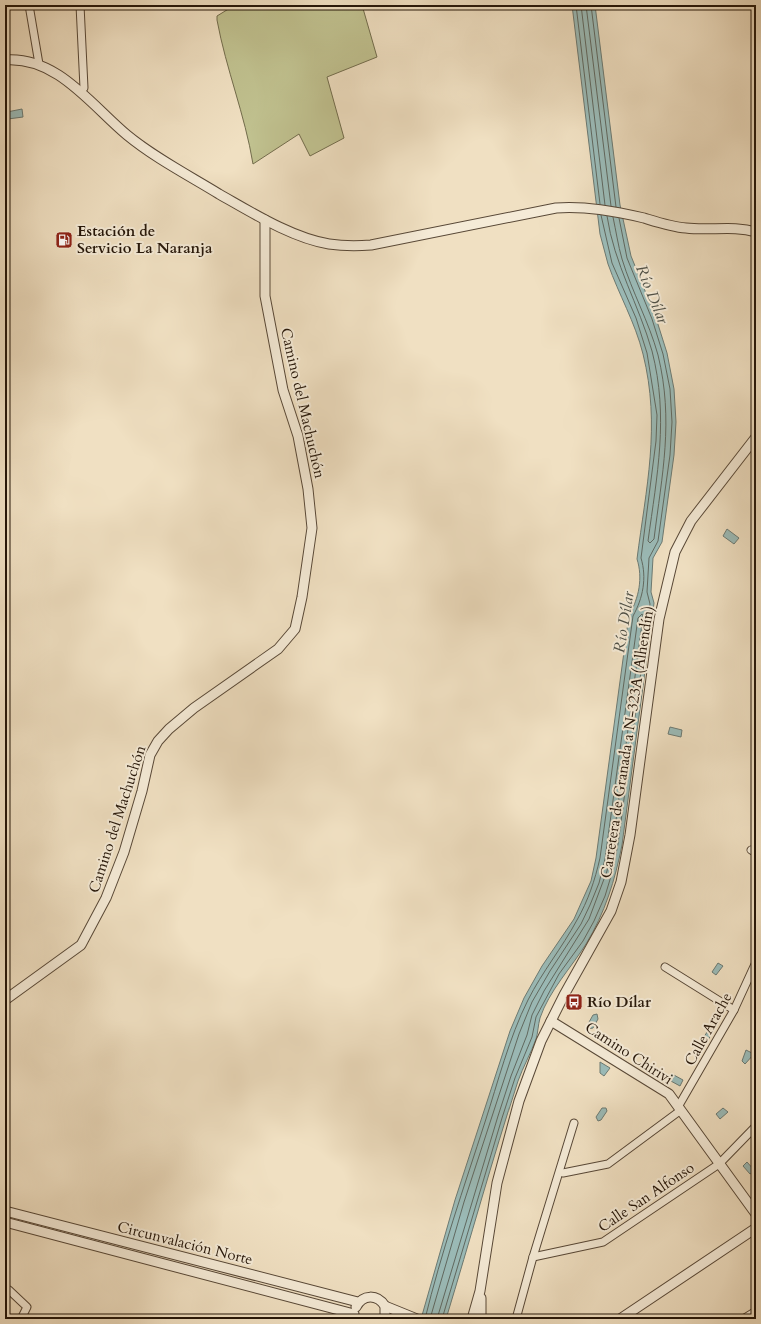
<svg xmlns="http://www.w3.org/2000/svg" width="761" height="1324" viewBox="0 0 761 1324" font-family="Cardo,serif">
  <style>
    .green { fill: #c0c18f; stroke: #726c4c }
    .water { fill: #9bbcb9; stroke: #6c7a73 }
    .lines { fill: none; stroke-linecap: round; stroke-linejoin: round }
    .shore { stroke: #606961; stroke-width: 1 }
    .minor-casing { stroke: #584837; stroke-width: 9 }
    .tertiary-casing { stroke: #584837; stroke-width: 11 }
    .minor { stroke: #f5ebd7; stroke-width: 7 }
    .tertiary { stroke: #f5ebd7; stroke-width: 9 }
    .labels { text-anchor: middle; stroke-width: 4; stroke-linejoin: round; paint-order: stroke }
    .poi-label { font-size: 15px; font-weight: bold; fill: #251609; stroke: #f5ebd7; text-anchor: start }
    .street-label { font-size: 15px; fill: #251609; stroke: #f5ebd7 }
    .water-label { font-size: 16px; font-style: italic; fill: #4e5047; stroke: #f5ebd7 }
  </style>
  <rect width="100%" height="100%" fill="#f0e0c2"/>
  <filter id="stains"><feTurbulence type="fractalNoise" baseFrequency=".005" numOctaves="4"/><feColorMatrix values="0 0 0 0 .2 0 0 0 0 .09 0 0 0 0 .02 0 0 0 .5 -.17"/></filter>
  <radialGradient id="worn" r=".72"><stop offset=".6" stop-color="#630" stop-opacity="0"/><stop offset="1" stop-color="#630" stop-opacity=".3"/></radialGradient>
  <path class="green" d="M235,5H362L377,57L327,77L344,138L310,156L299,134L253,164C245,115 226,69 217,20V16Z"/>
  <g class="water">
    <path d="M572,5H595L620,205L631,256L656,318L667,353L674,389L676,422L674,455L662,542L653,558L651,592L654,603L622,845C615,880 605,913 586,944C571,968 549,991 540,1018C538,1025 538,1033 536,1039C531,1053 523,1067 518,1081C492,1160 470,1240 446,1319H421L455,1200L510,1031L524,998L542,966L574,919L582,901L591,881L596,858L629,615C639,598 643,578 637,559C646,488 661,426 643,354C635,322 619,295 608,264C605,254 603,244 600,234Z"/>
    <polygon points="22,109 23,117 8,119 7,112"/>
    <polygon points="727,529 739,538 734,544 723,536"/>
    <polygon points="670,727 682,730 681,737 668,734"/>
    <polygon points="718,963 723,966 716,975 712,972"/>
    <polygon points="597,1014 598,1019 593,1028 588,1029 588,1024 593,1015"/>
    <polygon points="709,1029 713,1031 707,1042 702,1040"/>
    <polygon points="746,1050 754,1054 745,1064 742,1061"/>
    <polygon points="600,1062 610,1068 604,1076 600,1073"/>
    <polygon points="672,1074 683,1080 680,1086 669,1080"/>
    <polygon points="602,1108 606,1108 607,1111 601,1120 598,1121 596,1117"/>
    <polygon points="723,1108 728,1112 720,1119 716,1114"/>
    <polygon points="747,1162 755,1171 750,1174 743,1166"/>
  </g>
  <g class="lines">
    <g class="shore">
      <polyline points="576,5 600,204"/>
      <polyline points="581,5 605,205"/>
      <polyline points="586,5 611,206"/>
      <polyline points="591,5 616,207"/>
      <path d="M607,216C614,264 639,305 652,351C669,417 657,475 648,541L650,543L654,539C662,474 674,421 658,355C649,322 632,292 622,259C618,245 616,231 613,217"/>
      <path d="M425,1319C441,1253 464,1187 485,1122C498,1082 509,1038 528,1000C542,972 562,948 577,920C588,901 595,880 600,858L633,616C643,598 647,578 641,558L656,441L657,415L647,353L636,318L612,263L601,215"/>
      <polyline points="430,1319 464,1202 519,1034 532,1002 550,971 581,924 590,905 599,883 605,859 638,618 642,614 643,616 613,843 607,871 589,919 544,991 532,1015 527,1035 511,1076 498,1116 437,1319"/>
      <polyline points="442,1319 502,1118 515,1078 532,1037 536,1017 559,974 583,941 594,921 605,896 612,873 618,844 650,604 647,592 649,558 658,541 670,455 672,422 670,389 663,354 652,319 627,258 619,218"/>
    </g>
    <g class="minor-casing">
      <g id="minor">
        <polyline points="29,5 39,64"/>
        <polyline points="80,92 84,88 80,5"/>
        <polyline points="751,850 756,853"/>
        <polyline points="665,967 734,1010"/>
        <polyline points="678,1107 734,1010 756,962"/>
        <polyline points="560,1172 563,1173 608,1164 681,1110"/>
        <polyline points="533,1257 603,1242 719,1164 756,1126"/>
        <polyline points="9,1290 27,1307 21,1319"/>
        <polyline points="516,1319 533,1257 574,1123"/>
        <polyline points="743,1319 756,1311"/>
      </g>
    </g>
    <g class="tertiary-casing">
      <g id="tertiary">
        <path d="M5,60C57,56 91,105 127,135C155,158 188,175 219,194C251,212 292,238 329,244C343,246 357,246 371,245L556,208C586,206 614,211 644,218C657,222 672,227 686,228C710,231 733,225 756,232"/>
        <polyline points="5,1000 81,945 106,898 124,852 142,791 150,755 158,741 169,729 194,708 278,649 295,629 302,597 312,528 308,489 298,436 283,390 265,296 265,220"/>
        <polyline points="551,1021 669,1094 756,1214"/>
        <polyline points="5,1211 358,1302"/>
        <polyline points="5,1222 354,1314"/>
        <polyline points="385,1306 417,1319"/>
        <path d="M356,1307C363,1294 377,1294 385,1306V1319"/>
        <polyline points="472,1319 480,1291 497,1183 519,1101 541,1041 564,995 611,911 621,882 630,835 659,619 675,552 691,521 756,437"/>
        <polyline points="481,1319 481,1298"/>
        <polyline points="620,1319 756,1228"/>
      </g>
    </g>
    <use href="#minor" class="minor"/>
    <use href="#tertiary" class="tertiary"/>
  </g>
  <defs>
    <g id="fuel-square" transform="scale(0.9)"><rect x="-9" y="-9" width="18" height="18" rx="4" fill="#8f2418" stroke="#f5ebd7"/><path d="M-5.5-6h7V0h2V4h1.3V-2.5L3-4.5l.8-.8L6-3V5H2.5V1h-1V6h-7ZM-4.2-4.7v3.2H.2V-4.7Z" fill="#fff"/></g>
    <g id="bus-square" transform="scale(0.9)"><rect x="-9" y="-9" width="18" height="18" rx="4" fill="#8f2418" stroke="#f5ebd7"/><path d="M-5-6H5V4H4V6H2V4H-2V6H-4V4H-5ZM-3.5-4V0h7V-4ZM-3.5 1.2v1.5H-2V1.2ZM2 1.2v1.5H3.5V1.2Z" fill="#fff"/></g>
  </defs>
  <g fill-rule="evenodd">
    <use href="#fuel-square" x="64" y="240"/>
    <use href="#bus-square" x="574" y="1002"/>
  </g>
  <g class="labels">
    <g class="poi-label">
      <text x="77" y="236">Estación de<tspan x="77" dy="17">Servicio La Naranja</tspan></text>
      <text x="587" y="1007">Río Dílar</text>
    </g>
    <g class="street-label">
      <text transform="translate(303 403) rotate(77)" y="5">Camino del Machuchón</text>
      <text transform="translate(627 742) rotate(-81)" y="5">Carretera de Granada a N-323A (Alhendín)</text>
      <text transform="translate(117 819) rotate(-72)" y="5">Camino del Machuchón</text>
      <text transform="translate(708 1029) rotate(-61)" y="5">Calle Arache</text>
      <text transform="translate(629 1053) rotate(33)" y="5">Camino Chirivi</text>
      <text transform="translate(646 1197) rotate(-34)" y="5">Calle San Alfonso</text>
      <text transform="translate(185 1243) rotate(14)" y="5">Circunvalación Norte</text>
    </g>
    <g class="water-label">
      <text transform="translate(653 294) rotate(68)" y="6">Río Dílar</text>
      <text transform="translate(623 622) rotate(-81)" y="6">Río Dílar</text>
    </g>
  </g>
  <rect width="761" height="1324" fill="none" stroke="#f0e0c2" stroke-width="20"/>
  <rect x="6" y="6" width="749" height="1312" fill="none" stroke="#251609" stroke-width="2"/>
  <rect x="10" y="10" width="741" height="1304" fill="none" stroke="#251609"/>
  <rect width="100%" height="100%" filter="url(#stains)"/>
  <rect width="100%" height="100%" fill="url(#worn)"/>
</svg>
